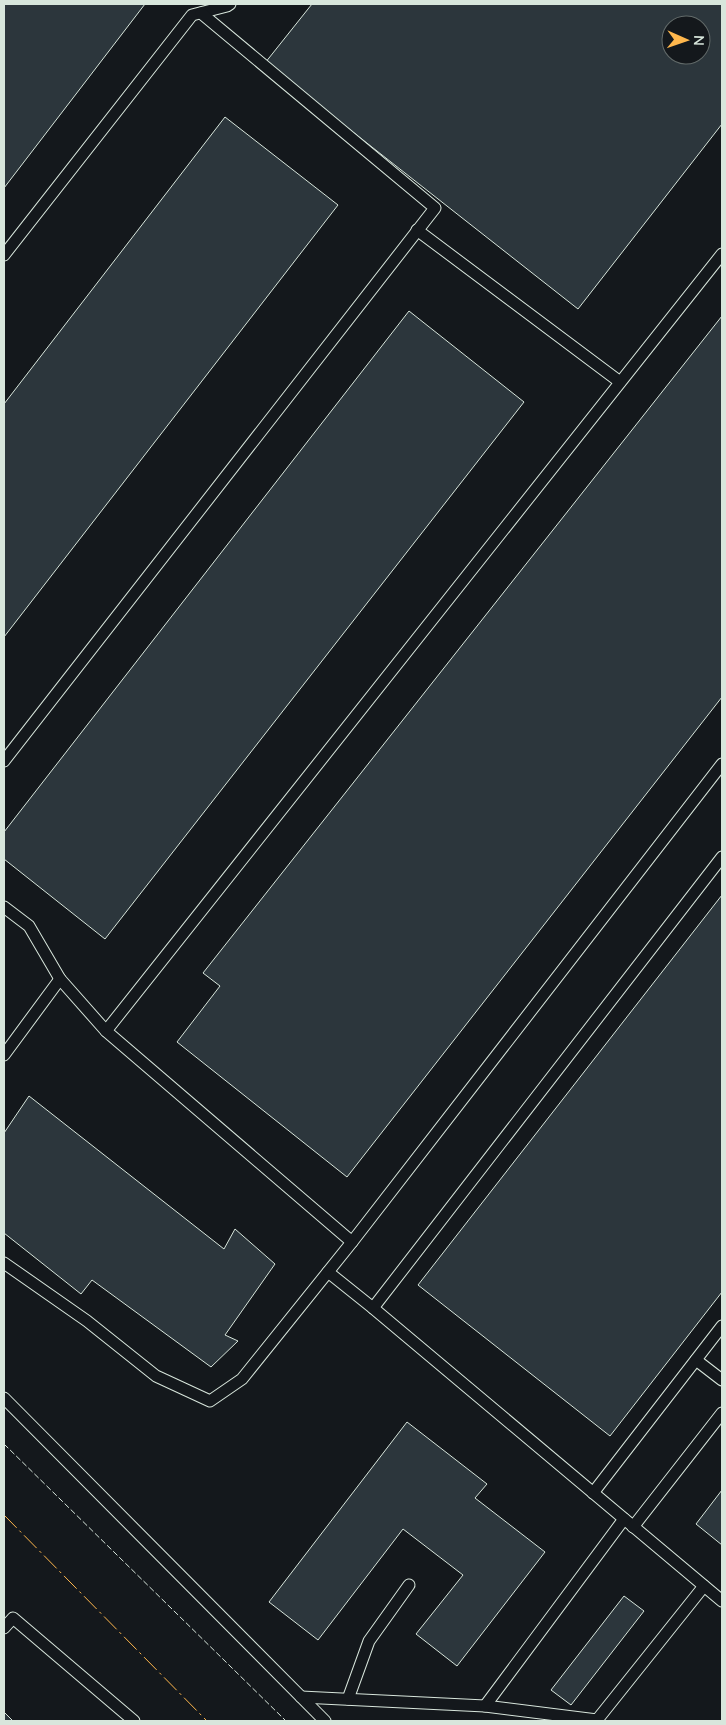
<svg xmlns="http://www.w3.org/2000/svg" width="726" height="1725" viewBox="0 0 726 1725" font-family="Mulish,sans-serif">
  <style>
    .building { fill: #2c363c; stroke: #d8e6dc; fill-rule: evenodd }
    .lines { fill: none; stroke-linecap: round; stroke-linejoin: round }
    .service-casing { stroke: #d8e6dc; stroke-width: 13 }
    .service { stroke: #14181c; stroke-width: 11 }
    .fence { stroke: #d8e6dc; stroke-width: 1; stroke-dasharray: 6 2.5; stroke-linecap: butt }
    .power { stroke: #ffb74d; stroke-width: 1; stroke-dasharray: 18 4 2.5 4; stroke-linecap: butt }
  </style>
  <rect width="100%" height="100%" fill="#14181c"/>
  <g class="building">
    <polygon points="4,4 145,4 4,188"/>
    <path d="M312,4H722V124L578,309L265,63ZM671,25H701V55H671Z"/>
    <polygon points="225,117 338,205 4,637 4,404"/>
    <polygon points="409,311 524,402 105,939 4,859 4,832"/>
    <polygon points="722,316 722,697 347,1177 177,1042 220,986 203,973"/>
    <polygon points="722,895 722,1292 610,1436 418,1285"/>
    <polygon points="29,1096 224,1249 235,1229 275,1264 225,1335 238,1341 211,1367 92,1280 81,1294 4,1233 4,1133"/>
    <polygon points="407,1422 487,1484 475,1498 545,1552 457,1666 416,1634 463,1575 403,1529 318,1640 269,1602"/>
    <polygon points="722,1490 722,1545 696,1524"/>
    <polygon points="624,1596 644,1611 571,1705 551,1690"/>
    <polygon points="4,1712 13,1721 4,1721"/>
  </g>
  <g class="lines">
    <g class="service-casing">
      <g id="service">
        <polyline points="417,230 620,382"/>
        <polyline points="4,255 192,15 227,6 230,4"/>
        <polyline points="4,761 435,208 201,13"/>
        <polyline points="4,907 29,926 60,979 106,1031 352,1242"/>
        <polyline points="106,1031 722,254"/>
        <polyline points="4,1055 60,979"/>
        <polyline points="4,1263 87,1321 156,1376 210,1401 242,1379 352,1242 722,764"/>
        <polyline points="328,1272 373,1308 722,1601"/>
        <polyline points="373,1308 722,857"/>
        <polyline points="696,1360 722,1380"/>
        <polyline points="4,1398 325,1721"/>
        <polyline points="593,1493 722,1326"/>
        <polyline points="633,1527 722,1413"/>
        <polyline points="4,1628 13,1618 134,1721"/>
        <polyline points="301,1697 485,1706 597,1720 704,1586"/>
        <polyline points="348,1699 369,1641 409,1585"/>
        <polyline points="485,1706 624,1519"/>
      </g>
    </g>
    <use href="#service" class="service"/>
    <polyline class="fence" points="4,1444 286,1721"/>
    <polyline class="power" points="4,1515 207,1721"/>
  </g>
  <rect width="726" height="1725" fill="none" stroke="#d8e6dc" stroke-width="10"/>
  <g transform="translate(686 40) rotate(92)"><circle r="24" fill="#14181c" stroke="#626a69"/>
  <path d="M0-4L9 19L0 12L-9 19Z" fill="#ffb74d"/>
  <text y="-8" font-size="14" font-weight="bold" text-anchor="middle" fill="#d8e6dc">N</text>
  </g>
</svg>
